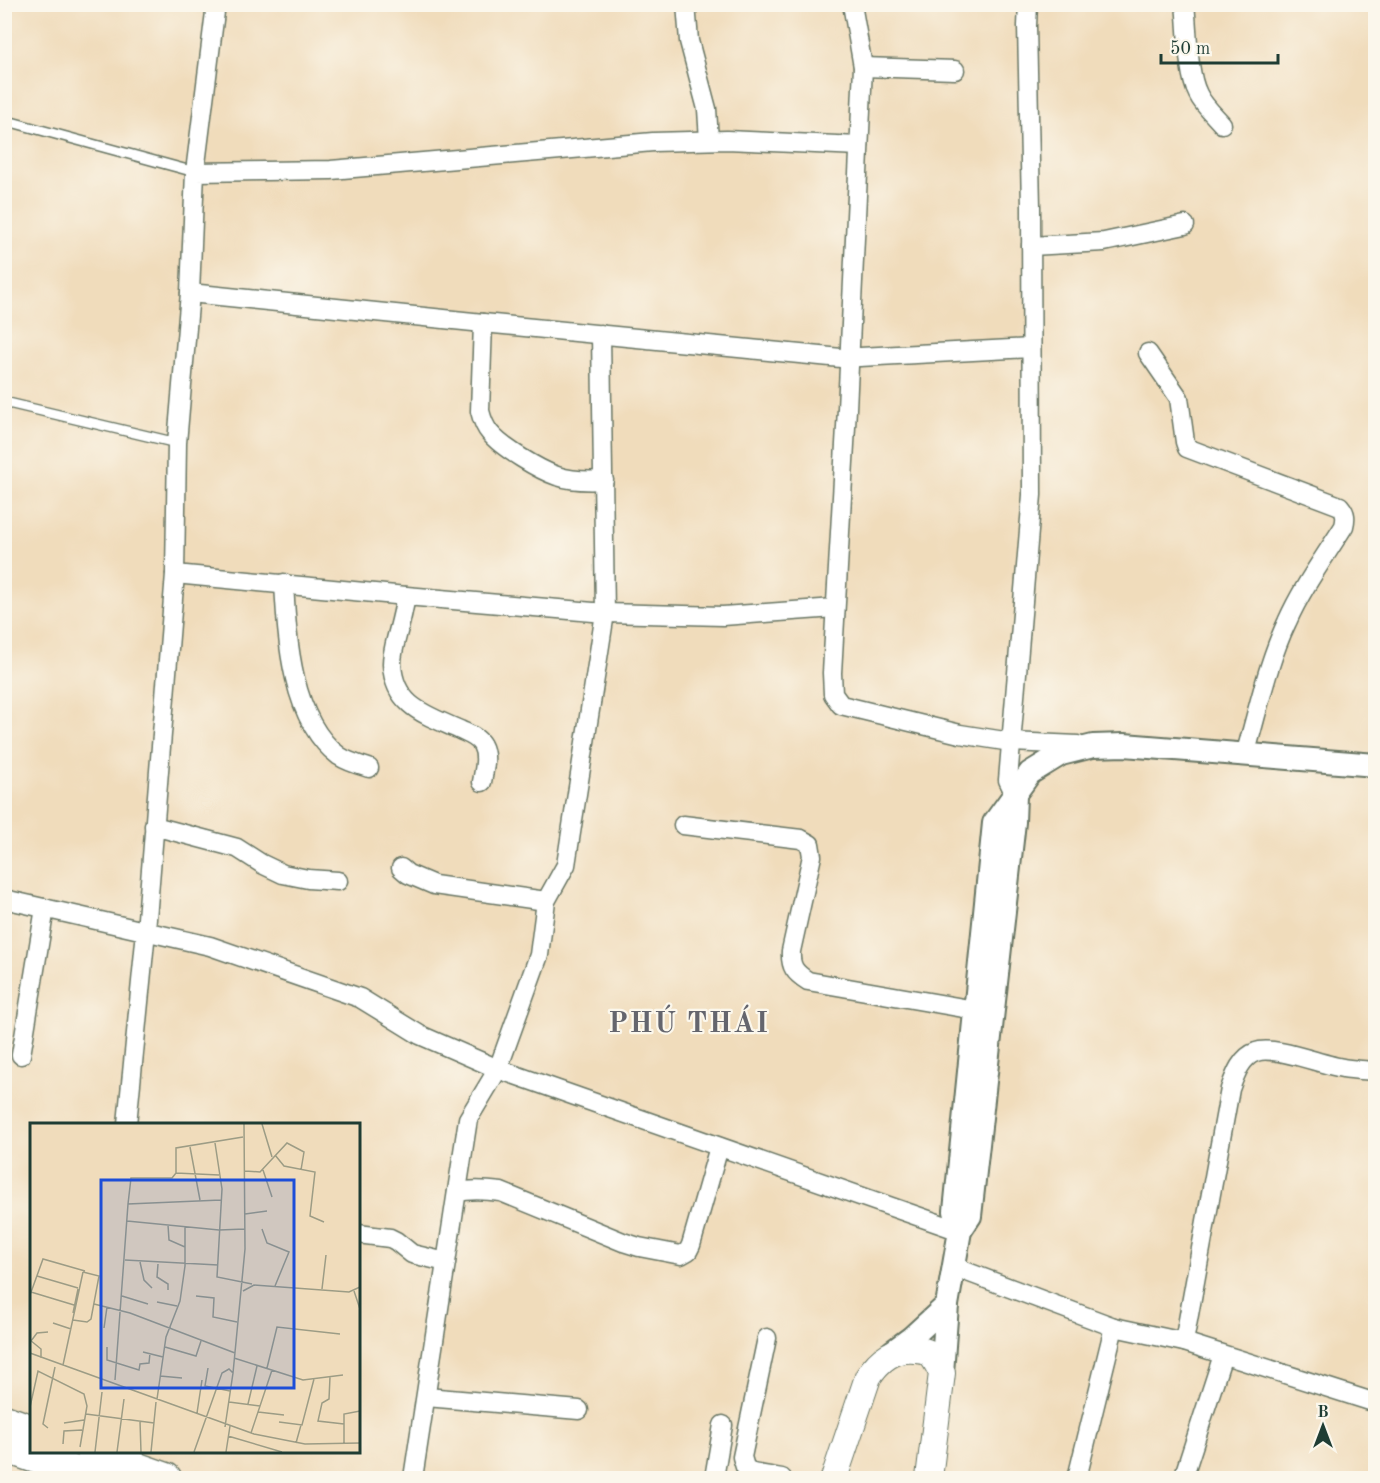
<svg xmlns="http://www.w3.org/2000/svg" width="1380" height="1483" viewBox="0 0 1380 1483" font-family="'Old Standard TT',serif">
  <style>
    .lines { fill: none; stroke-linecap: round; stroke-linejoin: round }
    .service-casing { stroke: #687563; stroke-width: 12 }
    .minor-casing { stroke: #687563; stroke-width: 21 }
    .tertiary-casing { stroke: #687563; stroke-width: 26 }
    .secondary-casing { stroke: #687563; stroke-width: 28 }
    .trunk-casing { stroke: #687563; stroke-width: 33 }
    .service { stroke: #fff; stroke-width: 9 }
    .minor { stroke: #fff; stroke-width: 18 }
    .tertiary { stroke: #fff; stroke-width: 22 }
    .secondary { stroke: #fff; stroke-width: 26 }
    .trunk { stroke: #fff; stroke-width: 30 }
    .labels { text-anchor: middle; stroke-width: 4.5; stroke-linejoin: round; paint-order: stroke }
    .district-label { font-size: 28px; font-weight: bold; letter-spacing: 1.5px; fill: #64656d; stroke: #fbf7ec }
    .inset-road { fill: none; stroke: #9c9c85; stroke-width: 1.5 }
    .view { fill: #1d4ed8; fill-opacity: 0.15; stroke: #1d4ed8; stroke-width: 3 }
    .inset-edge { fill: none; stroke: #1f3d34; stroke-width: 3 }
  </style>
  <rect width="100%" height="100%" fill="#fbf7ec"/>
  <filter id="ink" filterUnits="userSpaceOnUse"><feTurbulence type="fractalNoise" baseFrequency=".0167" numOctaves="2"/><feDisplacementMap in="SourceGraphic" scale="12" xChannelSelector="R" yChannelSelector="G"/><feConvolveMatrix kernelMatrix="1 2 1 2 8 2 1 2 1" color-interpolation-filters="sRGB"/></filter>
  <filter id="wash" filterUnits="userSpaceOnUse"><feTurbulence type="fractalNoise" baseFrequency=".008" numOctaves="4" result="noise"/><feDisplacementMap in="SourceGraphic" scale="24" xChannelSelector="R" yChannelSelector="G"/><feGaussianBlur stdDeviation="1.35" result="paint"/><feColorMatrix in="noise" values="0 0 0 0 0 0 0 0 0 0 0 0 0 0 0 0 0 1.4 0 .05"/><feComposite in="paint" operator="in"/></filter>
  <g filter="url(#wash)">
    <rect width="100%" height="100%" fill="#f0dcbb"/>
  </g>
  <g filter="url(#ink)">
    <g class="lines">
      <g class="service-casing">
        <g id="service">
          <polyline points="4,120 195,172"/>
          <polyline points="4,402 177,443"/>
        </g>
      </g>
      <g class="minor-casing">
        <g id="minor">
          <polyline points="686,4 689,41 707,109 709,140"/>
          <polyline points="852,4 863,67 847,409 832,673 833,694 841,705 960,734 1011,742 1078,745"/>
          <path d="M1185,4C1188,29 1187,73 1198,94C1203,105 1214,115 1222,124"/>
          <polyline points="863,67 955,70"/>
          <polyline points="195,172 216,4"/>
          <polyline points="1031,246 1104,242 1185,225"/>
          <polyline points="190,293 483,323 841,358 1031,348"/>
          <path d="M483,323L480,411C482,419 484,426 490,433C501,447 539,470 557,476C572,481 588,481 604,480"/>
          <path d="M1148,353L1179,398L1185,442L1187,448L1340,506C1346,513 1346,518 1344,526C1324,558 1302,588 1287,622C1267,664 1258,711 1245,755"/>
          <polyline points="175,574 406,596 605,613 723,616 835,608"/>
          <path d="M284,583C287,638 291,720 339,756C348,762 359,765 369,768"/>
          <path d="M406,596C404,607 402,617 399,628C396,640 392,651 392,664C394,707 427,715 460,730C468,734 478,737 482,745C488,756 484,770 482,782"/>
          <polyline points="1015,795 1008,780 1032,495 1031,207 1027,26 1028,4"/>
          <path d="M683,825L801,839L810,844L812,856L791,951C790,967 795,973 808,981L975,1010"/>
          <polyline points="154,826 237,848 262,864 283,874 308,879 338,881"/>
          <polyline points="401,868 408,874 434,885 546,901"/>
          <polyline points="4,899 210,946 360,998 420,1035 498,1069 960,1231"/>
          <polyline points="21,1055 45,908"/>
          <polyline points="127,1124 146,931 175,574 177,443 190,293 195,172 331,170 653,142 727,140 859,146"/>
          <path d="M457,1192C472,1189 486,1190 501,1192L623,1242L639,1247L681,1255L688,1251L691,1245L719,1147"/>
          <polyline points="358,1234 390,1238 396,1241 412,1254 446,1262"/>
          <polyline points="954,1267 1114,1327 1184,1342 1376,1403"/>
          <polyline points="767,1338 742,1457 745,1467 752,1473 782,1478"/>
          <path d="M1184,1342L1230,1089C1235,1075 1241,1057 1256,1052C1274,1045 1322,1065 1343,1068C1353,1070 1365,1070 1376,1071"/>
          <polyline points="426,1397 579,1410"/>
          <polyline points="413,1478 468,1119 498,1069 539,955 546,901 566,865 605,613 601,334"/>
          <polyline points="714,1478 723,1425"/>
          <polyline points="1077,1478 1114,1327"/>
          <polyline points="1183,1478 1223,1355"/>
        </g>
      </g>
      <g class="tertiary-casing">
        <g id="tertiary">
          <polyline points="960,1231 955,1211 994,823 1030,773 1061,754 1093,746 1124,745 1376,765"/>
          <polyline points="892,1352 911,1338 947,1305"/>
          <polyline points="942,1373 947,1305 960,1231 970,1216 1014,822 1015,795"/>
        </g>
      </g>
      <g class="secondary-casing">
        <path id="secondary" d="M834,1478L868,1377C879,1360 893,1348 915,1350C919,1350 925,1351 929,1353C935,1358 939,1367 942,1373L929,1478"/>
      </g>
      <g class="trunk-casing">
        <g id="trunk">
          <polyline points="4,1420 32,1430"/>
          <polyline points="4,1447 94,1478"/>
          <polyline points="92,1452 166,1478"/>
        </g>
      </g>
      <use href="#service" class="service"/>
      <use href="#minor" class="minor"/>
      <use href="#tertiary" class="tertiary"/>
      <use href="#secondary" class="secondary"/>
      <use href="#trunk" class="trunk"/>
    </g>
  </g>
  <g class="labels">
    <g class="district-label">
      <text x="689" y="1032">PHÚ THÁI</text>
    </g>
  </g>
  <g transform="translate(30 1123)">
    <rect width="330" height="330" fill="#f0dcbb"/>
    <path class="inset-road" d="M232,1L242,34M185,20L192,66L187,154L222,161M160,24L170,77M245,32L254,43L285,49L280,93L294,99M233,47L242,74M215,48L230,49L257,20L274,29L271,47M146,50V25L213,14M98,81L101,55H142L146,50L189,52M215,91L237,88M97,98L189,107L215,106M138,102L139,117L155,124M232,106L237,120L259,129L245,163M95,137L188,142M110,139L114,157L122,165M128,141L127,154L138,161V167M7,153L48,165M292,166L296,132M213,168L224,162L319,169L330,164M324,168L330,186M1,169L44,182M0,172L13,136L55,148M92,173L118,181M166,173L184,175L183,194L207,199M127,179L147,183M64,181L100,190L205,230M43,190L48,166M43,197L57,199L61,196L69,153L53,149M23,200L41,206M74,205L77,184M0,217L11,226V235M1,218L7,210L18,209M77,224V237L109,247L110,241L119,240L120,230M135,224L166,233L171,218M113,229L133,234M0,230L224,311L275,321L330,320M204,235L273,257L313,252M33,242L53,149M178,245L175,263L200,268M237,245L247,204L310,211M203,250L215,126L214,1M130,253L152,255M300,254L299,276L292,280L288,298L314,301M85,257L98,81L191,77M127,276L136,214L150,178L155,143V104M199,279L230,283M218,281L227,243M0,284L8,248L54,271L57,283L50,324M228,289L254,292M167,290L172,257M56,291L124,300M110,298L111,329M249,299L272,302L284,256M34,300L54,297M18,305L13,301L25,244M221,310L242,247M198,313L252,329M266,320L271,302M33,321L34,308L52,307M314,321V291L330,288M65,329L72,269M87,329L94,276M121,329L126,279M164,329L192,250L199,246L203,250L195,304M196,329L200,303"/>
    <path class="view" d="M71,57H264V265H71Z"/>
    <rect width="330" height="330" class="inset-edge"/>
  </g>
  <rect width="1380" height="1483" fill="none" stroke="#fbf7ec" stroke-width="24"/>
  <g transform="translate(1323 1426)" stroke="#fbf7ec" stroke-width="4.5" paint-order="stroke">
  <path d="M0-4.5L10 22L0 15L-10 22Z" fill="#1f3d34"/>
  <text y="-9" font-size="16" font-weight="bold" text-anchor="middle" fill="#1f3d34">B</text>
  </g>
  <path d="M1161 54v9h117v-9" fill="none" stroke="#1f3d34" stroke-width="3"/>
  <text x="1170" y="54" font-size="18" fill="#1f3d34" stroke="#fbf7ec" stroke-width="4.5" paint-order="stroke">50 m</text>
</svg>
